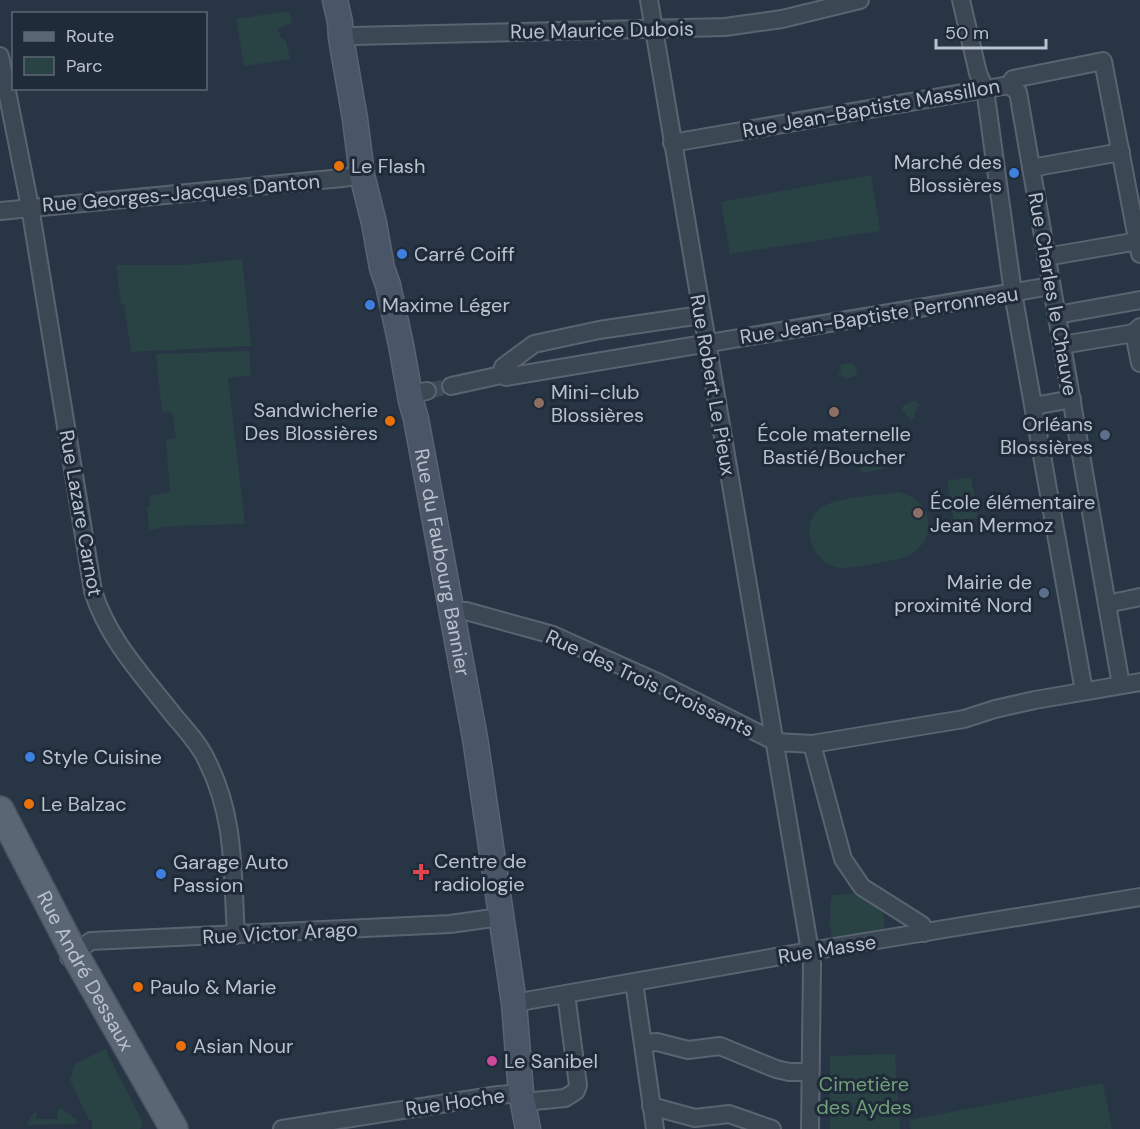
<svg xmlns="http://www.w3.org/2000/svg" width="1140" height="1129" viewBox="0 0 1140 1129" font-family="'DM Sans',sans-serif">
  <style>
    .green { fill: #294345 }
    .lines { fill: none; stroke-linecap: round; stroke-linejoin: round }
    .minor-tunnel { stroke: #3d4a59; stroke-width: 16; stroke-dasharray: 16 8; stroke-linecap: butt }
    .minor-casing { stroke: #5a6471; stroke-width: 20 }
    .secondary-casing { stroke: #5a6471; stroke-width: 27 }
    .primary-casing { stroke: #485260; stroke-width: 30 }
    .minor { stroke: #3c4754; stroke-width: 16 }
    .secondary { stroke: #4a5667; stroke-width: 24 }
    .primary { stroke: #5a6674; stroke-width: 27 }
    .food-dot { fill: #e8710a; stroke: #202b3a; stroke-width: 2 }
    .shop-dot { fill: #3f7fe0; stroke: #202b3a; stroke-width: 2 }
    .education-dot { fill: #8d6e63; stroke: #202b3a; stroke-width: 2 }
    .service-dot { fill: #5c6f8a; stroke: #202b3a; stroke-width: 2 }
    .health-dot { fill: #e0444e; stroke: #202b3a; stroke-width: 2 }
    .hotel-dot { fill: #d1479c; stroke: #202b3a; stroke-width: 2 }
    .labels { text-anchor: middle; stroke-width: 6; stroke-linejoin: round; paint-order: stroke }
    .street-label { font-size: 20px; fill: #b9c2cd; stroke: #202b3a }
    .poi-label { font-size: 20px; fill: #b9c2cd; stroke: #202b3a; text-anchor: start }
    .park-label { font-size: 20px; fill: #709f79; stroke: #202b3a }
  </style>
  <rect width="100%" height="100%" fill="#273545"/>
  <g class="green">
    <polygon points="289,11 292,24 278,28 280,36 286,41 290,59 244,66 236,19"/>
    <polygon points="871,175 880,231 730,254 721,202"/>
    <polygon points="242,259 251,346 131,352 124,304 121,304 116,265 185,265"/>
    <polygon points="249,351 251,375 228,378 245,524 171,526 149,530 147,507 151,505 149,496 170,492 166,440 176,438 172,412 162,413 156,354"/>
    <polygon points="849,363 852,363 857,369 856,376 846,379 843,376 840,377 838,373 841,371 840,365"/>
    <polygon points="911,401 916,401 919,406 915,412 915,417 911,420 902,410 902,407"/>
    <polygon points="883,453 886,468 861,473 858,457"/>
    <polygon points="971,477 978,518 954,522 947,481"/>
    <path d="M898,492C932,499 940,537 910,555C901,560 858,567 847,568C814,570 795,524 822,507C837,497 879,495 898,492Z"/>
    <path d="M832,895C841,895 852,893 861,895C876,899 888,912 884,927L880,932L836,939L832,937L829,921L831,918L830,905Z"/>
    <polygon points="105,1049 143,1123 140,1129 92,1129 92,1120 89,1120 70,1080 75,1064"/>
    <polygon points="895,1054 900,1129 830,1129 830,1056"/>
    <polygon points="1103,1083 1112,1129 911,1129 909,1120"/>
    <polygon points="61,1108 76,1119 76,1124 27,1125 36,1109 36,1119 57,1119 58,1109"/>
  </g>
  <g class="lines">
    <polyline class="minor-tunnel" points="427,391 451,386"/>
    <g class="minor-casing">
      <g id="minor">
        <polyline points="649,0 810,951 812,964 810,1129"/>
        <polyline points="961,0 978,73 985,89 1013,293 1084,691"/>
        <polyline points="341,38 353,36 725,27 782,19 860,0"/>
        <path d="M0,56L30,207L93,591C108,640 144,677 175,717C186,730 200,745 207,761C236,818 232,874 236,935"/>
        <polyline points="1009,85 1018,92 1121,685"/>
        <polyline points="672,143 1009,85 1013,79 1103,61 1140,254"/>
        <polyline points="1031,168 1121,152"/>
        <polyline points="0,211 342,178 362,175"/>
        <polyline points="1046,257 1138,241"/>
        <polyline points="1057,315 1140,300"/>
        <polyline points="1140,327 1134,333 1140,363"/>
        <polyline points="1062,345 1134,333"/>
        <polyline points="501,375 503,367 534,344 599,330 701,315"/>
        <polyline points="451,386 501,375 506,377 1051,286"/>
        <polyline points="409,394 427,391"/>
        <polyline points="1034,406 1072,399"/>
        <polyline points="1107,604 1140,597"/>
        <polyline points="452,612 466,611 553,635 655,681 776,742 812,744 964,719 995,709 1035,700 1140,682"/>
        <polyline points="812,744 843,859 862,887 922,925 924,933"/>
        <polyline points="69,957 91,941 450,924 500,917"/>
        <polyline points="634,982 655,1129"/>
        <polyline points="514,1003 810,951 1140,897"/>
        <polyline points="643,1043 657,1042 688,1050 720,1046 776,1069 789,1072 810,1072"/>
        <polyline points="524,1102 565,1098 576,1091 578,1085 566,994"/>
        <polyline points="651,1106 695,1118 729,1114 772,1129"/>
        <polyline points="282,1129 498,1095 521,1093"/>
      </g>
    </g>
    <g class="secondary-casing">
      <g id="secondary">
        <path id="s1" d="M335,0L340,22L341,38L355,119L362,175L374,223L382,268L388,285L401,345L411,401L416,419L475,738L514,1003L521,1093L528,1129"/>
      </g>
    </g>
    <g class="primary-casing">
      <g id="primary">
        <path id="s2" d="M0,810L74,953L174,1129"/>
      </g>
    </g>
    <use href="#minor" class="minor"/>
    <use href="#secondary" class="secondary"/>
    <use href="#primary" class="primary"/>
  </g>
  <g class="food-dot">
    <circle cx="339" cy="166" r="6"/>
    <circle cx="390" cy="421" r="6"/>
    <circle cx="29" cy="804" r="6"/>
    <circle cx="138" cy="987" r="6"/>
    <circle cx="181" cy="1046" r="6"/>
  </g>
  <g class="shop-dot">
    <circle cx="1014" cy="173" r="6"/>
    <circle cx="402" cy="254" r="6"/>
    <circle cx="370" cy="305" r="6"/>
    <circle cx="30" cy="757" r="6"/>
    <circle cx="161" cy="874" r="6"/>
  </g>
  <g class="education-dot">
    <circle cx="539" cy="403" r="6"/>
    <circle cx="834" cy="412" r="6"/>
    <circle cx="918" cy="513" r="6"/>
  </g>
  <g class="service-dot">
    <circle cx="1105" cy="435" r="6"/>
    <circle cx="1044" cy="593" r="6"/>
  </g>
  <path class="health-dot" d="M418 863h6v6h6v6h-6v6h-6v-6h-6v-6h6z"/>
  <circle class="hotel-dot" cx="492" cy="1061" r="6"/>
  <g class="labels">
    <g class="street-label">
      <text transform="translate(602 30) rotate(-1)" y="7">Rue Maurice Dubois</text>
      <text transform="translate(871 108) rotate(-10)" y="7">Rue Jean-Baptiste Massillon</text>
      <text transform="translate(181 193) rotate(-5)" y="7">Rue Georges-Jacques Danton</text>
      <text transform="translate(1053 294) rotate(80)" y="7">Rue Charles le Chauve</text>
      <text transform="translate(879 315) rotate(-9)" y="7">Rue Jean-Baptiste Perronneau</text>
      <text transform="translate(713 385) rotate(80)" y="7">Rue Robert Le Pieux</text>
      <text transform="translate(81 513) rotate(80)" y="7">Rue Lazare Carnot</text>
      <text dy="7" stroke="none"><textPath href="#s1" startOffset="573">Rue du Faubourg Bannier</textPath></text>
      <text transform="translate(650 683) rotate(25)" y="7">Rue des Trois Croissants</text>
      <text transform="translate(280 933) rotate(-3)" y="7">Rue Victor Arago</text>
      <text transform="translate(827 949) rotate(-9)" y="7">Rue Masse</text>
      <text dy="7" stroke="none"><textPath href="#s2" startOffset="182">Rue André Dessaux</textPath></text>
      <text transform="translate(455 1102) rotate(-8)" y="7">Rue Hoche</text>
    </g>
    <g class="poi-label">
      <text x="1002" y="169" text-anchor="end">Marché des<tspan x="1002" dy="23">Blossières</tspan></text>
      <text x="351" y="173">Le Flash</text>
      <text x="414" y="261">Carré Coiff</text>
      <text x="382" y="312">Maxime Léger</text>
      <text x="551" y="399">Mini-club<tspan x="551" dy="23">Blossières</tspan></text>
      <text x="378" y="417" text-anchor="end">Sandwicherie<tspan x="378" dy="23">Des Blossières</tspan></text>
      <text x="1093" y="431" text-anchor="end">Orléans<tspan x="1093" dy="23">Blossières</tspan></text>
      <text x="834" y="441" text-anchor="middle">École maternelle<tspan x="834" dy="23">Bastié/Boucher</tspan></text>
      <text x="930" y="509">École élémentaire<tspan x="930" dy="23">Jean Mermoz</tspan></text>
      <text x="1032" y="589" text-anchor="end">Mairie de<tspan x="1032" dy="23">proximité Nord</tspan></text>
      <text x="42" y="764">Style Cuisine</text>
      <text x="41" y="811">Le Balzac</text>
      <text x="434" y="868">Centre de<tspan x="434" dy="23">radiologie</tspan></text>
      <text x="173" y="869">Garage Auto<tspan x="173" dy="23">Passion</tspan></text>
      <text x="150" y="994">Paulo &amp; Marie</text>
      <text x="193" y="1053">Asian Nour</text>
      <text x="504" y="1068">Le Sanibel</text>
    </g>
    <g class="park-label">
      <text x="864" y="1091">Cimetière<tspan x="864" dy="23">des Aydes</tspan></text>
    </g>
  </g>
  <rect x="12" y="12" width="195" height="78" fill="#202b3a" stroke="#5d6775" stroke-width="1.5"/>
  <rect x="24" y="32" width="30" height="9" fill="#5a6674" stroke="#5d6775" stroke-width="1.5"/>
  <text x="66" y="42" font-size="18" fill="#b9c2cd">Route</text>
  <rect x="24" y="57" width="30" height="18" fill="#294345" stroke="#5d6775" stroke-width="1.5"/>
  <text x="66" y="72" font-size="18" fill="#b9c2cd">Parc</text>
  <path d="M936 39v9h110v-9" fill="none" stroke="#b9c2cd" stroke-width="3"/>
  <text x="945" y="39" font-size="18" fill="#b9c2cd" stroke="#202b3a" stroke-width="4.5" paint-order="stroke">50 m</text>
</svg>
